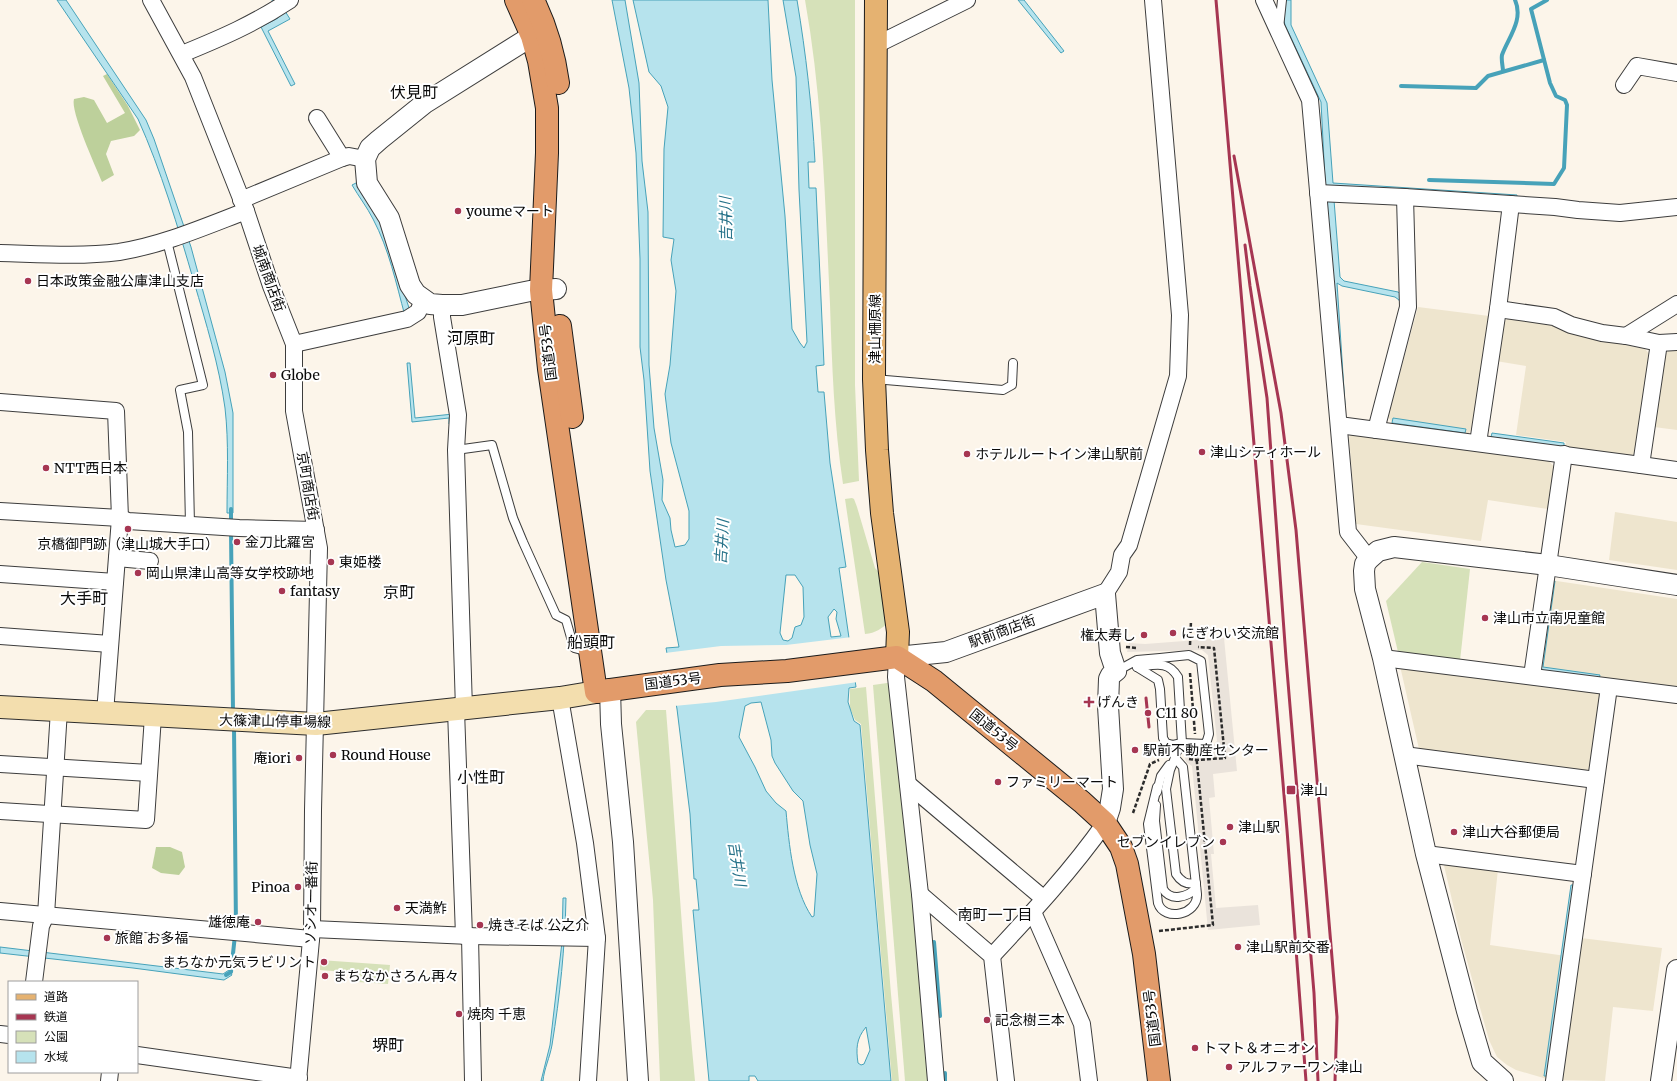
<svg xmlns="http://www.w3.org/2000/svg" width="1677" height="1081" viewBox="0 0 1677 1081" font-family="Merriweather,'Noto Sans JP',serif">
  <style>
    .farmland { fill: #eee5ce }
    .green { fill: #d6e1b9 }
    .forest { fill: #bdd09b }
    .plaza { fill: #eae3db }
    .water { fill: #b6e3ed; stroke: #47a2b9; fill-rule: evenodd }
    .pier { fill: #fcf5ea }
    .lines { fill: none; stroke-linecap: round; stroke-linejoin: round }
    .stream { stroke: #47a2b9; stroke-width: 4 }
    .service-casing { stroke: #3d3d3d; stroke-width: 10 }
    .minor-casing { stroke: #3d3d3d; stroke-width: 18 }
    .tertiary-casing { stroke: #3d3d3d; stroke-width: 22 }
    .secondary-casing { stroke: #2c2c2c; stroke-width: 24 }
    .primary-casing { stroke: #1b1b1b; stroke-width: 24 }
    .trunk-casing { stroke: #1b1b1b; stroke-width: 24 }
    .path { stroke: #2c2c2c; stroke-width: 2.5; stroke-dasharray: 4 2; stroke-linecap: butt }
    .service { stroke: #fff; stroke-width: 8 }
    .minor { stroke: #fff; stroke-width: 16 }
    .tertiary { stroke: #fff; stroke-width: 20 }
    .secondary { stroke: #f3deae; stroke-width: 22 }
    .primary { stroke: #e5b271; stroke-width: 22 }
    .trunk { stroke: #e29b6a; stroke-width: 22 }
    .rail { stroke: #a63652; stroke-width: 3 }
    .poi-dot { fill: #a63652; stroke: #fff; stroke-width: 1.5 }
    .labels { text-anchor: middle; stroke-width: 4; stroke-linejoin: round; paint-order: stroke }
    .poi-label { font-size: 14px; fill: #0a0a0a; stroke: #fff; text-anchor: start }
    .street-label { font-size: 14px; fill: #0a0a0a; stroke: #fff }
    .water-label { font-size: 15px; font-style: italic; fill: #267289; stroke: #fff }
    .neighbourhood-label { font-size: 15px; fill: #0a0a0a; stroke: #fff }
    .quarter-label { font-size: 16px; fill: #0a0a0a; stroke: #fff }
  </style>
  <rect width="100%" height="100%" fill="#fcf5ea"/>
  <g class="farmland">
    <polygon points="1418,307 1489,316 1473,428 1468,434 1392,422 1388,417"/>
    <polygon points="1509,318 1550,324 1597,339 1645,349 1650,355 1637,452 1630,456 1565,448 1566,442 1516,435 1526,366 1496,361 1502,323"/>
    <polygon points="1671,349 1677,349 1677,430 1654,427 1663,356"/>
    <polygon points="1356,430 1548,460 1554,467 1548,509 1488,500 1481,541 1356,524 1349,437"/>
    <polygon points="1615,512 1677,522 1677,570 1609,560"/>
    <polygon points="1550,580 1677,599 1677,691 1543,672 1539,667"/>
    <polygon points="1400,666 1598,693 1602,698 1593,768 1586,773 1419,749"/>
    <polygon points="1443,861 1498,869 1490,945 1566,956 1547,1079 1516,1070 1507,1065 1497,1057 1489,1040 1461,939"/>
    <polygon points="1581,938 1662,948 1653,1011 1613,1007 1605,1081 1561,1080"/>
  </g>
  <g class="green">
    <path d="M805,0H855V385L859,481L843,484C834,424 832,365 830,304C825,203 823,100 805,0Z"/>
    <path d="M852,498L854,499L857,507L875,568L882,576L889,622C881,629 876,633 865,634L845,499Z"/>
    <polygon points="1422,562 1470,569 1460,661 1398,652 1386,601"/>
    <polygon points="894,682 932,1081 905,1081 873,685"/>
    <polygon points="866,687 891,994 899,1081 892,1081 861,724 855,720 850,708 850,689"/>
    <path d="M646,710H666C676,833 683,957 695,1081H660L653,900L636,722Z"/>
    <polygon points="320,960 390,965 388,984 358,982 358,973 320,970"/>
  </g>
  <g class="forest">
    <path d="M107,74L128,106L140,130L134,136L111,141L106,154L114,175L102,182C96,167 70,111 74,99L84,97L94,100L107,123L125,113L103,76Z"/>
    <polygon points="156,847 170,847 182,852 185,867 179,875 161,873 152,868"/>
  </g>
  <polygon class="plaza" points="1224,638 1237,771 1213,774 1215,797 1209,798 1214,854 1211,854 1216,908 1258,905 1260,925 1208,930 1192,766 1186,762 1185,758 1185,754 1189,750 1208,751 1217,741 1208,655 1202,650 1127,652 1129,643 1145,644"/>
  <g class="water">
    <path d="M57,0H66L146,120L154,139L191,247L225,372L233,413V513H227C227,478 229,443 225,408C219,365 206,323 194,282C178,227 161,170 138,119Z"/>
    <polygon points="272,0 278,0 290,19 268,31 295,84 291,86 261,27 278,18"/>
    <path d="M612,0H625L639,83L642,161L648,212L649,365L654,428L663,480L662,500L670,518L671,530L675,547L685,545L689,539V511L671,443L665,394L670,365L676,291L671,260L674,239L663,237L664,149L668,107L661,86L649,72L633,0H768L772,80L785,216L792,329L800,343L804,348L807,342L799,190L796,77L783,0H797C806,54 812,107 815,162H808L809,188H816L824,365L816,366L818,392H824L830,463L846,567L839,568L856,687L849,688L848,702L854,721L860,725L891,1081H758L755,1076H749V1081H709L693,910H699L696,879H694L690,814L677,709L666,648L679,647L666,580L650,471L644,380L640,347V259L636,153L629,88ZM786,575H795L803,587L804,617L801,625L795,627L792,638L788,641L783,640L780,633ZM834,609L837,612L836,619L841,636L831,637L828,617ZM761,702L771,740L772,756L775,763L793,791L803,801L810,845L817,874L814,916L812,917C793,889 789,844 786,811L776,803L766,791L755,767L739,737L745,706L751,703ZM866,1027L870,1050L864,1064L861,1065L858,1063C856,1049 856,1039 866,1027Z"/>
    <polygon points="1018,0 1024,0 1064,51 1061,53"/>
    <polygon points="1284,0 1291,0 1291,25 1327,103 1333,183 1517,195 1517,200 1334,200 1340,277 1344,281 1398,292 1402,295 1402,307 1399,300 1395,297 1342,286 1337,283 1345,405 1342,405 1326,200 1321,102 1285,25 1283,16"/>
    <path d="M358,182L382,225L411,314L405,316C396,283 389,249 373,219C367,207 359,197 352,185Z"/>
    <polygon points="407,363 410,363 415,418 453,414 452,424 449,424 449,418 412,422"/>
    <polygon points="1393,418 1466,429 1465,433 1392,423"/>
    <polygon points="1492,433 1564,443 1564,447 1491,437"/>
    <polygon points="1551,581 1555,581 1543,667 1600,675 1599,679 1544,672 1539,667"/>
    <polygon points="1571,885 1575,885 1548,1076 1544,1076"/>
    <path d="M563,898H566C565,947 560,996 552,1045C550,1057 544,1069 543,1081H541L550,1045L562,942Z"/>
    <polygon points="0,947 223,974 229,970 232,975 224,980 133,968 0,953"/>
  </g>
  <polygon class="pier" points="852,637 858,682 716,702 674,706 665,653 721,646 786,645"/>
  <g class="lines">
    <g class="stream">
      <path d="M1503,71C1503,67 1501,60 1502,55C1508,38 1524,20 1515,0"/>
      <polyline points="1401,86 1476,88 1488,76 1544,60"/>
      <polyline points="1429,180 1554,184 1564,168 1567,105 1565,100 1556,96 1550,83 1531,9 1547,0"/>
      <polyline points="231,509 231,524"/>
      <polyline points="231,531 233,712"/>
      <polyline points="234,727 236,928"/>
      <polyline points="934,942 940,1016"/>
      <polyline points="226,975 231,972 235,935"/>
      <polyline points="945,1073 945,1081"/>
    </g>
    <g class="service-casing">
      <g id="service">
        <polyline points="1279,28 1282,0"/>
        <polyline points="167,241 203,385 180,390 188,432 190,525"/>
        <polyline points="874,379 1003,390 1012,385 1013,363"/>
        <polyline points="456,450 492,445 513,518 523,542 556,615 566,620 574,648 589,652"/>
        <path d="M1137,667C1155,665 1168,660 1178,677L1182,743L1175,755V758L1170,770L1166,789L1176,874C1181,882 1187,885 1196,883"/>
        <polyline points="1117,671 1137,660 1160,658 1189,655 1201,661 1209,734 1206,744 1182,743 1173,745 1166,743 1163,738 1160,689 1158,680 1137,667"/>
        <path d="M1157,787L1148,824L1158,903C1164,922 1198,915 1197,894L1183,767L1175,758"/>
        <polyline points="1157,792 1161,776 1169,765"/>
        <path d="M1156,805L1155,821L1163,889C1171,902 1188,897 1196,888"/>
      </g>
    </g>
    <g class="minor-casing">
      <g id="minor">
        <polyline points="151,0 193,77 246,211 271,286 294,344 294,411 319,548 313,810 312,929 298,1081"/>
        <polyline points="1264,0 1310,100 1348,532 1369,559"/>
        <polyline points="876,45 967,0"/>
        <path d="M182,54C221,38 254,24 290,0"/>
        <polyline points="1624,85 1637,66 1677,73"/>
        <polyline points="317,118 342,158"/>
        <polyline points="1318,193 1405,197 1555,207 1578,210 1620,213 1677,207"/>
        <polyline points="241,200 342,158 349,156 365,159"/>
        <path d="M0,253C39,254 79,257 119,252C163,245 204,227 246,211"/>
        <polyline points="442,305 442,317 458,415 456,450 464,709"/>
        <polyline points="1498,309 1554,317 1571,325 1602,333 1626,336 1659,343 1677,342"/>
        <polyline points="1626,336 1677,304"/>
        <polyline points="294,344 407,319 418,312 423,300"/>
        <polyline points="0,402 116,411 120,518 105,713"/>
        <polyline points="1339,425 1641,465 1659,343"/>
        <polyline points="1376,430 1408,307 1405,197"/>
        <polyline points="1478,443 1498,309 1511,204"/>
        <polyline points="1641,465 1677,470"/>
        <polyline points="0,511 120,518 128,521 239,528 316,530"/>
        <polyline points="117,558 150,561"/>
        <polyline points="0,574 115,582"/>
        <polyline points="1105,594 1119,572 1122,555 1129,545 1178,376 1180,315 1153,0"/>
        <polyline points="0,636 110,644"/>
        <polyline points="897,657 896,677 920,894 936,1081"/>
        <polyline points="1383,658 1677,695"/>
        <polyline points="1532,676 1564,454"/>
        <polyline points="560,698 585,843 597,938 588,1081"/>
        <polyline points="456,710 464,936"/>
        <polyline points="1404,755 1596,780"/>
        <polyline points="0,764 149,773"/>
        <polyline points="908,784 1043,898"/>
        <polyline points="0,811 146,820 153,716"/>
        <polyline points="1426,854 1583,874"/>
        <polyline points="920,894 992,956 1006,1081"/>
        <polyline points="0,911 311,939"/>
        <polyline points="1033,912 1082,1024 1089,1081"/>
        <polyline points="312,929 470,936 597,938"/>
        <polyline points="470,936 473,1081"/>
        <path d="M992,956C1031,914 1072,870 1105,823"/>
        <polyline points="34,982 41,926 46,915 59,710"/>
        <polyline points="0,1034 9,1035"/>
        <polyline points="137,1055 299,1078"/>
        <polyline points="109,1081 110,1072"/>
        <polyline points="1554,1081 1609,687"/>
      </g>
    </g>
    <g class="tertiary-casing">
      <g id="tertiary">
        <polyline points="532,36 425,103 379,140 370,148 365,159 367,183 389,218 410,285 416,294 430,304 442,305 462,305 530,291 556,289"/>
        <polyline points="897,657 946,652 1105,594 1110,653 1116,671 1111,675 1109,679 1108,706 1113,789 1110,808 1105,823"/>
        <polyline points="610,689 611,724 623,842 638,1081"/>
        <polyline points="1503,1081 1482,1062 1467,1011 1426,854 1383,658 1365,589 1364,571 1365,564 1369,559 1378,551 1394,547 1548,565 1677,585"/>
        <polyline points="1661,1081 1677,970"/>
      </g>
    </g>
    <g class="secondary-casing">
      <polyline id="secondary" points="0,707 316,724 560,698 596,692"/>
    </g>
    <g class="primary-casing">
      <polyline id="primary" points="876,0 874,379 877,450 882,513 898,632 897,657"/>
    </g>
    <g class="trunk-casing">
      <g id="trunk">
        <polyline points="516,0 532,36 539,61 547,108 547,153 541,290 549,369 596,692 720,675 787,671 897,657 934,681 1082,802 1105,823 1121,847 1127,864 1144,954 1159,1081"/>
        <path d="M533,0C546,26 554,54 558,83"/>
        <polyline points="560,326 572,417"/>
      </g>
    </g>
    <g class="path">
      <polyline points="1190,645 1191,621"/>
      <polyline points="1126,647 1137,648"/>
      <polyline points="1190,673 1195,734"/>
      <polyline points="1189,759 1196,760 1225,758 1214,648 1198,647"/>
      <polyline points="1133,813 1150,764 1159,760"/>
      <polyline points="1159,931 1213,925 1196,753"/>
    </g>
    <use href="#service" class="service"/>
    <use href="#minor" class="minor"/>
    <use href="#tertiary" class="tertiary"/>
    <use href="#secondary" class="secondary"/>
    <use href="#primary" class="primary"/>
    <use href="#trunk" class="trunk"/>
    <g class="rail">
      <polyline points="1216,0 1287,830 1306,1081"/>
      <polyline points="1234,156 1281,413 1296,530 1337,1017 1335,1081"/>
      <polyline points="1245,245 1250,286 1267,398 1286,658 1314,993 1318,1081"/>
      <polyline points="1146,698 1149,727"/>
    </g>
  </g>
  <g class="poi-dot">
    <circle cx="458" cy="211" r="4"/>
    <circle cx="28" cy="281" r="4"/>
    <circle cx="273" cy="375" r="4"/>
    <circle cx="1202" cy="452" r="4"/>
    <circle cx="967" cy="454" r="4"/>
    <circle cx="46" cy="468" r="4"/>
    <circle cx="128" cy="529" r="4"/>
    <circle cx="237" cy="542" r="4"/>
    <circle cx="331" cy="562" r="4"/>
    <circle cx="138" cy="573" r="4"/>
    <circle cx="282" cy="591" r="4"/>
    <circle cx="1485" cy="618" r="4"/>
    <circle cx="1173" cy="633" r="4"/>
    <circle cx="1144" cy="635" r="4"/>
    <path d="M1087 696h4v4h4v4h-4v4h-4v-4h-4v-4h4z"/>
    <circle cx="1148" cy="713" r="4"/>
    <circle cx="1135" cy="750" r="4"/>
    <circle cx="333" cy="755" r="4"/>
    <circle cx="299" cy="758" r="4"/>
    <circle cx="998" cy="782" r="4"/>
    <rect x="1286" y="785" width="10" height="10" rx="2"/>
    <circle cx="1230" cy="827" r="4"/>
    <circle cx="1454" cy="832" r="4"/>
    <circle cx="1223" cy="842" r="4"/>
    <circle cx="298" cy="887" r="4"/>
    <circle cx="397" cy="908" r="4"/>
    <circle cx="258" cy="922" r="4"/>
    <circle cx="480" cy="925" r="4"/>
    <circle cx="107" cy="938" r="4"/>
    <circle cx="1238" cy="947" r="4"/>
    <circle cx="324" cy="962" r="4"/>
    <circle cx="325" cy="976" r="4"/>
    <circle cx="459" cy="1014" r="4"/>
    <circle cx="987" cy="1020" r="4"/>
    <circle cx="1195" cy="1048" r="4"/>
    <circle cx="1229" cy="1067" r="4"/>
  </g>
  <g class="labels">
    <g class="poi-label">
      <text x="466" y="216">youmeマート</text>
      <text x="36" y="286">日本政策金融公庫津山支店</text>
      <text x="281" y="380">Globe</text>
      <text x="1210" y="457">津山シティホール</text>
      <text x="975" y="459">ホテルルートイン津山駅前</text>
      <text x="54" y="473">NTT西日本</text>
      <text x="245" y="547">金刀比羅宮</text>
      <text x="128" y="549" text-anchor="middle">京橋御門跡（津山城大手口）</text>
      <text x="339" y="567">東姫楼</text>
      <text x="146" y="578">岡山県津山高等女学校跡地</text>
      <text x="290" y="596">fantasy</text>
      <text x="1493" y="623">津山市立南児童館</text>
      <text x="1181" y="638">にぎわい交流館</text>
      <text x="1136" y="640" text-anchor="end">権太寿し</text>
      <text x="1097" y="707">げんき</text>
      <text x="1156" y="718">C11 80</text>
      <text x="1143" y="755">駅前不動産センター</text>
      <text x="341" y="760">Round House</text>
      <text x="291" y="763" text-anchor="end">庵iori</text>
      <text x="1006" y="787">ファミリーマート</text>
      <text x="1300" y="795">津山</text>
      <text x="1238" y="832">津山駅</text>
      <text x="1462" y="837">津山大谷郵便局</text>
      <text x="1215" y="847" text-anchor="end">セブンイレブン</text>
      <text x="290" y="892" text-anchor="end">Pinoa</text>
      <text x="405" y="913">天満鮓</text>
      <text x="250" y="927" text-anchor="end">雄徳庵</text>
      <text x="488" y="930">焼きそば 公之介</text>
      <text x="115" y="943">旅館 お多福</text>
      <text x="1246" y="952">津山駅前交番</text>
      <text x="316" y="967" text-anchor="end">まちなか元気ラビリント</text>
      <text x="333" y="981">まちなかさろん再々</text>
      <text x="467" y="1019">焼肉 千恵</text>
      <text x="995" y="1025">記念樹三本</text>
      <text x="1203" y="1053">トマト＆オニオン</text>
      <text x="1237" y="1072">アルファーワン津山</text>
    </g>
    <g class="street-label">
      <text transform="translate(269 278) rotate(70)" y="5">城南商店街</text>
      <text transform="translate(875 329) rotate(-90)" y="5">津山柵原線</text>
      <text transform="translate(548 352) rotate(-97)" y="5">国道53号</text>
      <text transform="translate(308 486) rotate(80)" y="5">京町商店街</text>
      <text transform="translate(1002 631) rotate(-20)" y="5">駅前商店街</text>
      <text transform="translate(673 681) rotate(-7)" y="5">国道53号</text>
      <text transform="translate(275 721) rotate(1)" y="5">大篠津山停車場線</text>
      <text transform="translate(994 730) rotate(39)" y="5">国道53号</text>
      <text transform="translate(311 903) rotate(-89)" y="5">ソシオ一番街</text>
      <text transform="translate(1152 1018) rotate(-97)" y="5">国道53号</text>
    </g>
    <g class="water-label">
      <text transform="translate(726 219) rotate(-91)" y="5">吉井川</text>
      <text transform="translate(722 542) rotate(-87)" y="5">吉井川</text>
      <text transform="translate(737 864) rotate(81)" y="5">吉井川</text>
    </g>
    <g class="neighbourhood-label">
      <text x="995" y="920">南町一丁目</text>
    </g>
    <g class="quarter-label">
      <text x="414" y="98">伏見町</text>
      <text x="471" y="344">河原町</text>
      <text x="399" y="598">京町</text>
      <text x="84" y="604">大手町</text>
      <text x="591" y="648">船頭町</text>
      <text x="481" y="783">小性町</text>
      <text x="388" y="1051">堺町</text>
    </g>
  </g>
  <rect x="8" y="981" width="130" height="92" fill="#ffffff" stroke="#9d9d9d"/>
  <rect x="16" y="994" width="20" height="6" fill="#e5b271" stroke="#9d9d9d"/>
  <text x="44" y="1001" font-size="12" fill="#0a0a0a">道路</text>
  <rect x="16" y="1014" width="20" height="6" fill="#a63652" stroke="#9d9d9d"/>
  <text x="44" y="1021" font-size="12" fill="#0a0a0a">鉄道</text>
  <rect x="16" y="1031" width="20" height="12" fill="#d6e1b9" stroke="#9d9d9d"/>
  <text x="44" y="1041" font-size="12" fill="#0a0a0a">公園</text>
  <rect x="16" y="1051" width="20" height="12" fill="#b6e3ed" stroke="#9d9d9d"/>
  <text x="44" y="1061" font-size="12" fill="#0a0a0a">水域</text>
</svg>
